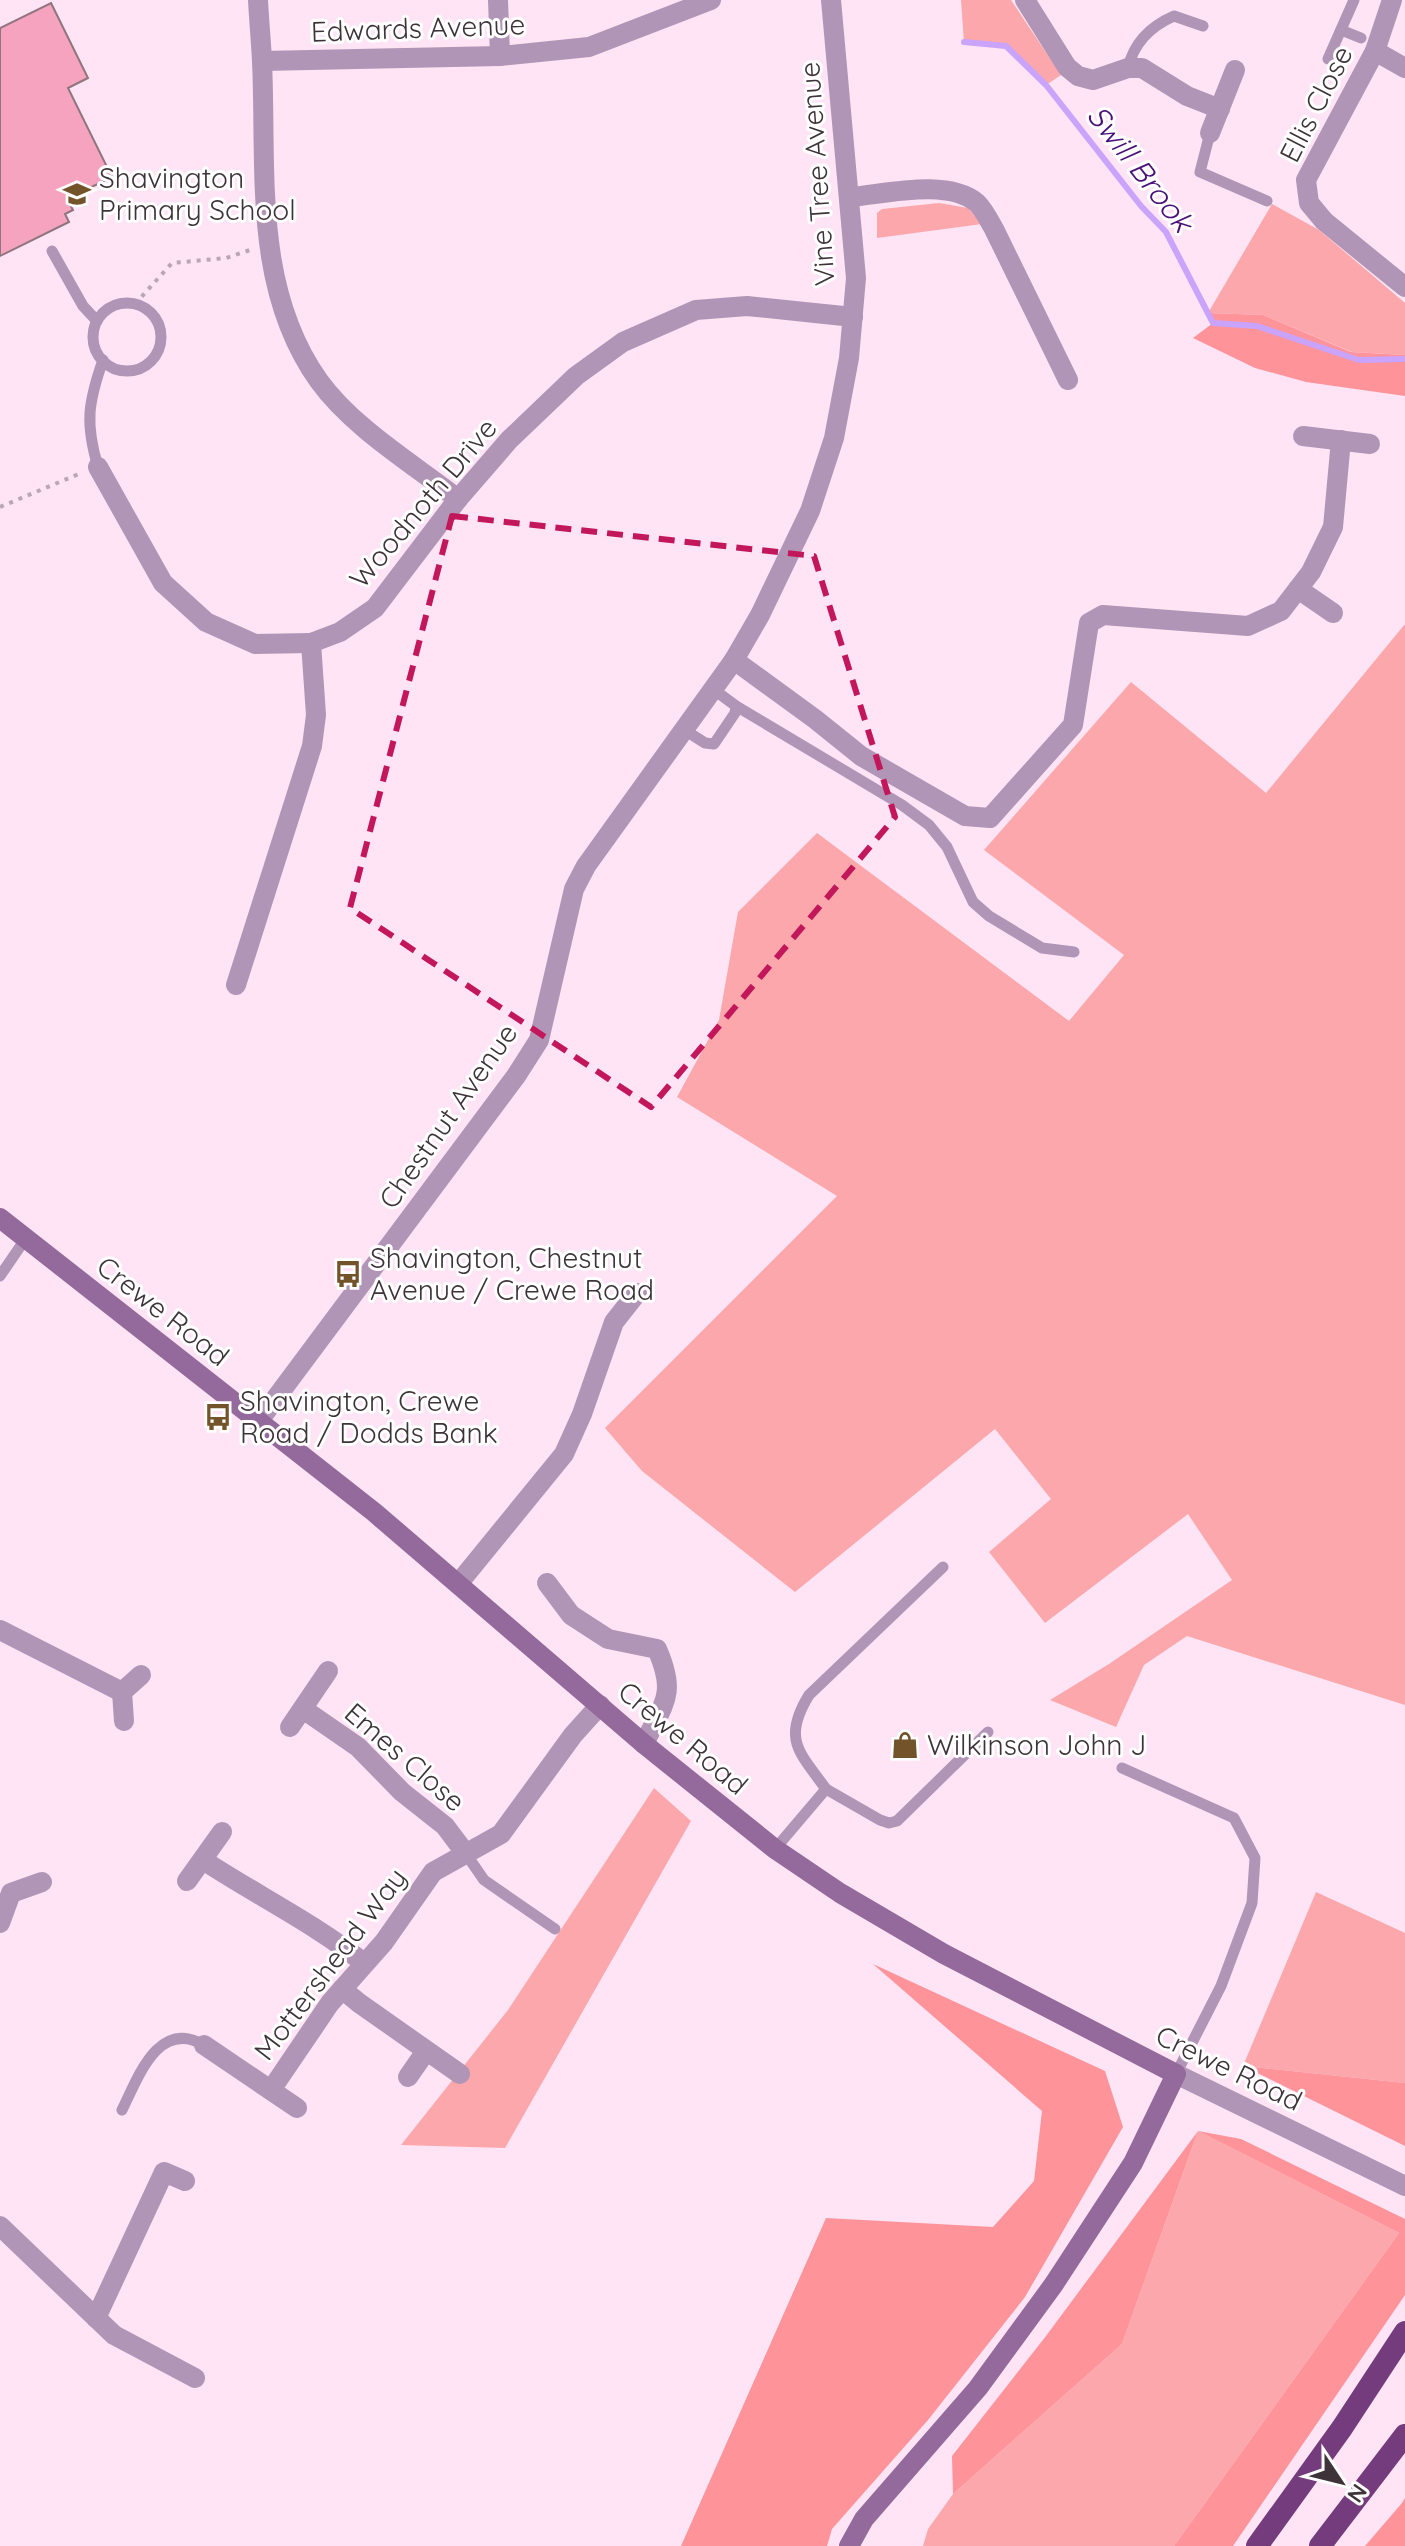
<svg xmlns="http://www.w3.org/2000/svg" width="1405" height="2546" viewBox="0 0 1405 2546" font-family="Quicksand,sans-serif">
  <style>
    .green { fill: #fca7ab }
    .forest { fill: #fe939a }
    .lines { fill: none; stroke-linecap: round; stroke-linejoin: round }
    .stream { stroke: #c9a3fc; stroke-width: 6 }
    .building { fill: #f5a3be; stroke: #8f757d; stroke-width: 2 }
    .path { stroke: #bba7b3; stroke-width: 4; stroke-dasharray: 4 6; stroke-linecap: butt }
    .service { stroke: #b195b6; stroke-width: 11 }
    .minor { stroke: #b195b6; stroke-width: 20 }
    .tertiary { stroke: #b195b6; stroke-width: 20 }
    .secondary { stroke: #936a9b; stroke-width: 20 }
    .trunk { stroke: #743c7d; stroke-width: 22 }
    .marked { fill: none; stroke: #c2185b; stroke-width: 6; stroke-dasharray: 16 10; stroke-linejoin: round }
    .labels { text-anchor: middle; stroke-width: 6; stroke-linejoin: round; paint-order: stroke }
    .street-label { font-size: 28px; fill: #3d3339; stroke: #fff }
    .poi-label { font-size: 28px; fill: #3d3339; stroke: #fff; text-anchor: start }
    .water-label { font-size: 30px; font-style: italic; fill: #491078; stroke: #fff }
  </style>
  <rect width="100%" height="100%" fill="#fee4f4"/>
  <g class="green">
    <polygon points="961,0 1011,0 1061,75 1046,85 1006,46 964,42"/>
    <polygon points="939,203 968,208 982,224 877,238 877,213 882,209"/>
    <polygon points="1272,204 1319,230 1405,303 1405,355 1352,352 1263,315 1208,313"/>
    <polygon points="1405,624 1405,1705 1187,1636 1144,1665 1116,1727 1050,1700 1109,1664 1232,1580 1188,1514 1045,1623 989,1552 1051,1499 995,1429 795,1592 642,1471 605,1428 837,1196 677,1097 719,1020 738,912 817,833 1069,1021 1124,955 984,850 1131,682 1266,793"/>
    <polygon points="654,1788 691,1821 505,2148 401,2145 508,2010"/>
    <polygon points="1316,1892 1405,1933 1405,2083 1243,2066"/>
    <polygon points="1198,2131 1399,2233 1174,2546 923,2546 928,2529 953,2494 1122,2344"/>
  </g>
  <g class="forest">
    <polygon points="1208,313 1263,315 1351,352 1405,355 1405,396 1306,382 1255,368 1193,338 1213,323"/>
    <polygon points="873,1964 1105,2071 1123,2127 1025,2297 928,2420 832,2529 827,2546 681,2546 826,2218 993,2227 1034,2181 1042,2111"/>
    <polygon points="1243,2066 1405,2083 1405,2146"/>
    <polygon points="1198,2131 1241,2139 1405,2219 1405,2295 1233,2546 1174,2546 1399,2233 1198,2131 1122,2344 953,2494 952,2456 1046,2336"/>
    <polygon points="1405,2498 1405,2546 1365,2546 1402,2503"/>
  </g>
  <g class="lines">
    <polyline class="stream" points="964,42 1006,46 1046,85 1141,206 1166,232 1213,323 1257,326 1359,360 1405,359"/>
  </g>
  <polygon class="building" points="51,3 88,78 68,88 112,177 67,199 73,210 65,214 69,222 0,256 0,28"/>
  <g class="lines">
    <g class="path">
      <polyline points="135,304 172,263 226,258 250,250"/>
      <polyline points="0,507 81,473"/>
    </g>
    <g class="service">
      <polyline points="1341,30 1361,38"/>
      <polyline points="1328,59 1354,0"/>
      <path d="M1128,68C1134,42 1151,26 1174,16L1203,26"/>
      <polyline points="1210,133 1200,172 1267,201"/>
      <polyline points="52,251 83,306 97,321"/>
      <circle cx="127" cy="337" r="34"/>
      <path d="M98,467C85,423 88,403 103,360"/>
      <polyline points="736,706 902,805 929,825 947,847 973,902 989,916 1042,948 1074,952"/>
      <polyline points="683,729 705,743 714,744 735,713 736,706 713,689"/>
      <polyline points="0,1276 26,1238"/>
      <polyline points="1122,1768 1234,1818 1255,1858 1252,1903 1221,1986 1176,2074"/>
      <polyline points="826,1789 880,1820 889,1823 897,1821 988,1732"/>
      <path d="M775,1849L826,1789C799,1752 782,1739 809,1695L943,1567"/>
      <polyline points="466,1854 484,1880 555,1929"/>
      <path d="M122,2110C138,2078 158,2018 204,2045"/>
    </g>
    <g class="minor">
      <path d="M258,0C259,20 261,41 262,61C267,169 252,287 319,381C352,427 413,464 458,499"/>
      <polyline points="498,0 500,56"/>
      <polyline points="1025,0 1067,67 1078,76 1093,80 1128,68 1142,68 1187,96 1220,109"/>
      <polyline points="1392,0 1375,51 1306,180 1309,203 1324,221 1405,287"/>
      <polyline points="1375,51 1405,68"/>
      <polyline points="262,61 500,56 589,47 711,0"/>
      <polyline points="1210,133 1235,70"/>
      <path d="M850,197C885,194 948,178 977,203C984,210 989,220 994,229L1068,380"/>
      <polyline points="1303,436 1370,444"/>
      <polyline points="98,467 163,583 206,622 255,644 311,643"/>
      <polyline points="1298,589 1333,613"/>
      <polyline points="734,660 815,719 861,756 965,816 990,818 1073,725 1089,623 1103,615 1248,626 1281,611 1311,572 1333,527 1341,440"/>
      <polyline points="236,985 312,746 316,715 311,643 340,632 375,608 458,499 509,440 576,376 623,342 696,310 747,306 853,317"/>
      <polyline points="258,1422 516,1076 539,1040 574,889 586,866 734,660 760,615 810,511 834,438 849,358 856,278 831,0"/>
      <path d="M547,1583L571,1615L608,1639L657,1649C677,1695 664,1702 644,1744"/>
      <polyline points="458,1584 564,1454 582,1414 614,1322 637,1293"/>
      <polyline points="0,1630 122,1692 141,1675"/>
      <polyline points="122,1692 124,1721"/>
      <polyline points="303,1709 358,1747 402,1792 445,1826 466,1854"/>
      <polyline points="290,1727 328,1671"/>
      <path d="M203,1860C256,1895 314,1923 364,1963"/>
      <polyline points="187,1881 222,1832"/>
      <polyline points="0,1923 11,1893 42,1882"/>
      <polyline points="342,1989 359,2003 460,2074"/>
      <polyline points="204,2045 297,2108"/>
      <polyline points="408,2077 426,2051"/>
      <polyline points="271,2090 330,2003 384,1942 433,1872 501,1834 573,1735 600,1705"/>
      <polyline points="0,2226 114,2335 195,2378"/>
      <polyline points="96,2318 164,2172 185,2181"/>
    </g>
    <polyline class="tertiary" points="1176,2074 1405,2186"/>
    <polyline class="secondary" points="0,1218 374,1512 644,1744 775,1849 840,1893 944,1954 1176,2074 1133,2163 1054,2284 978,2388 864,2519 849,2546"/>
    <g class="trunk">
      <polyline points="1257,2546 1342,2428 1405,2332"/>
      <polyline points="1320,2546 1405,2435"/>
    </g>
  </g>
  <path class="marked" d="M452,516L814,556L895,817L651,1107L350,908Z"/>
  <defs>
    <g id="school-bare" transform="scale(2.16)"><path d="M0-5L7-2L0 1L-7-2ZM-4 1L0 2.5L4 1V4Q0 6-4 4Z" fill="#735329" stroke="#fff" stroke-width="2.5" paint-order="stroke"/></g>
    <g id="bus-bare" transform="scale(2.16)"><path d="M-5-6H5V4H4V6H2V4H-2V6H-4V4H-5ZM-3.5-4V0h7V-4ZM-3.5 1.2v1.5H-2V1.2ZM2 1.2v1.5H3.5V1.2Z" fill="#735329" stroke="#fff" stroke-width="2.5" paint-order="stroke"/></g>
    <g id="shop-bare" transform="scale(2.16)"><path d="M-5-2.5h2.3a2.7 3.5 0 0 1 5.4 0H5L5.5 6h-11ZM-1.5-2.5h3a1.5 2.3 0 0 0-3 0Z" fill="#735329" stroke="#fff" stroke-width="2.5" paint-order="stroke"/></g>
  </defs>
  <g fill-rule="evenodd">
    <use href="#school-bare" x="77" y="194"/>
    <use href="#bus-bare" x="348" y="1274"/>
    <use href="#bus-bare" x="218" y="1417"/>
    <use href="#shop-bare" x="905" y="1745"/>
  </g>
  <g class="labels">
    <g class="street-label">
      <text transform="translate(418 28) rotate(-2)" y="10">Edwards Avenue</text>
      <text transform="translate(1316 104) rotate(-63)" y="10">Ellis Close</text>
      <text transform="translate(817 174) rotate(-94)" y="10">Vine Tree Avenue</text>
      <text transform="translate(423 503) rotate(-50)" y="10">Woodnoth Drive</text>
      <text transform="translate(448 1116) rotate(-55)" y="10">Chestnut Avenue</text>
      <text transform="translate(163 1311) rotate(38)" y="10">Crewe Road</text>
      <text transform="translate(683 1738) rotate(40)" y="10">Crewe Road</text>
      <text transform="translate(405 1757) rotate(41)" y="10">Emes Close</text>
      <text transform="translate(330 1964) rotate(-53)" y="10">Mottershead Way</text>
      <text transform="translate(1229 2068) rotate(26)" y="10">Crewe Road</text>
    </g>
    <g class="poi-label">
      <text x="99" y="188">Shavington<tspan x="99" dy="32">Primary School</tspan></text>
      <text x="370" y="1268">Shavington, Chestnut<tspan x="370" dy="32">Avenue / Crewe Road</tspan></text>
      <text x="240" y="1411">Shavington, Crewe<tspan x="240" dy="32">Road / Dodds Bank</tspan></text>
      <text x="927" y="1755">Wilkinson John J</text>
    </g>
    <g class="water-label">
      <text transform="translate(1140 169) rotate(52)" y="10">Swill Brook</text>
    </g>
  </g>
  <g transform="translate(1341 2482) rotate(125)" stroke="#ffffff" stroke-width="6" paint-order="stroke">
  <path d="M0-6L14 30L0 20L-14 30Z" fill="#3d3339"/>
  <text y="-12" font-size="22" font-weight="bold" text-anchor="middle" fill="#3d3339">N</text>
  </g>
</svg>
